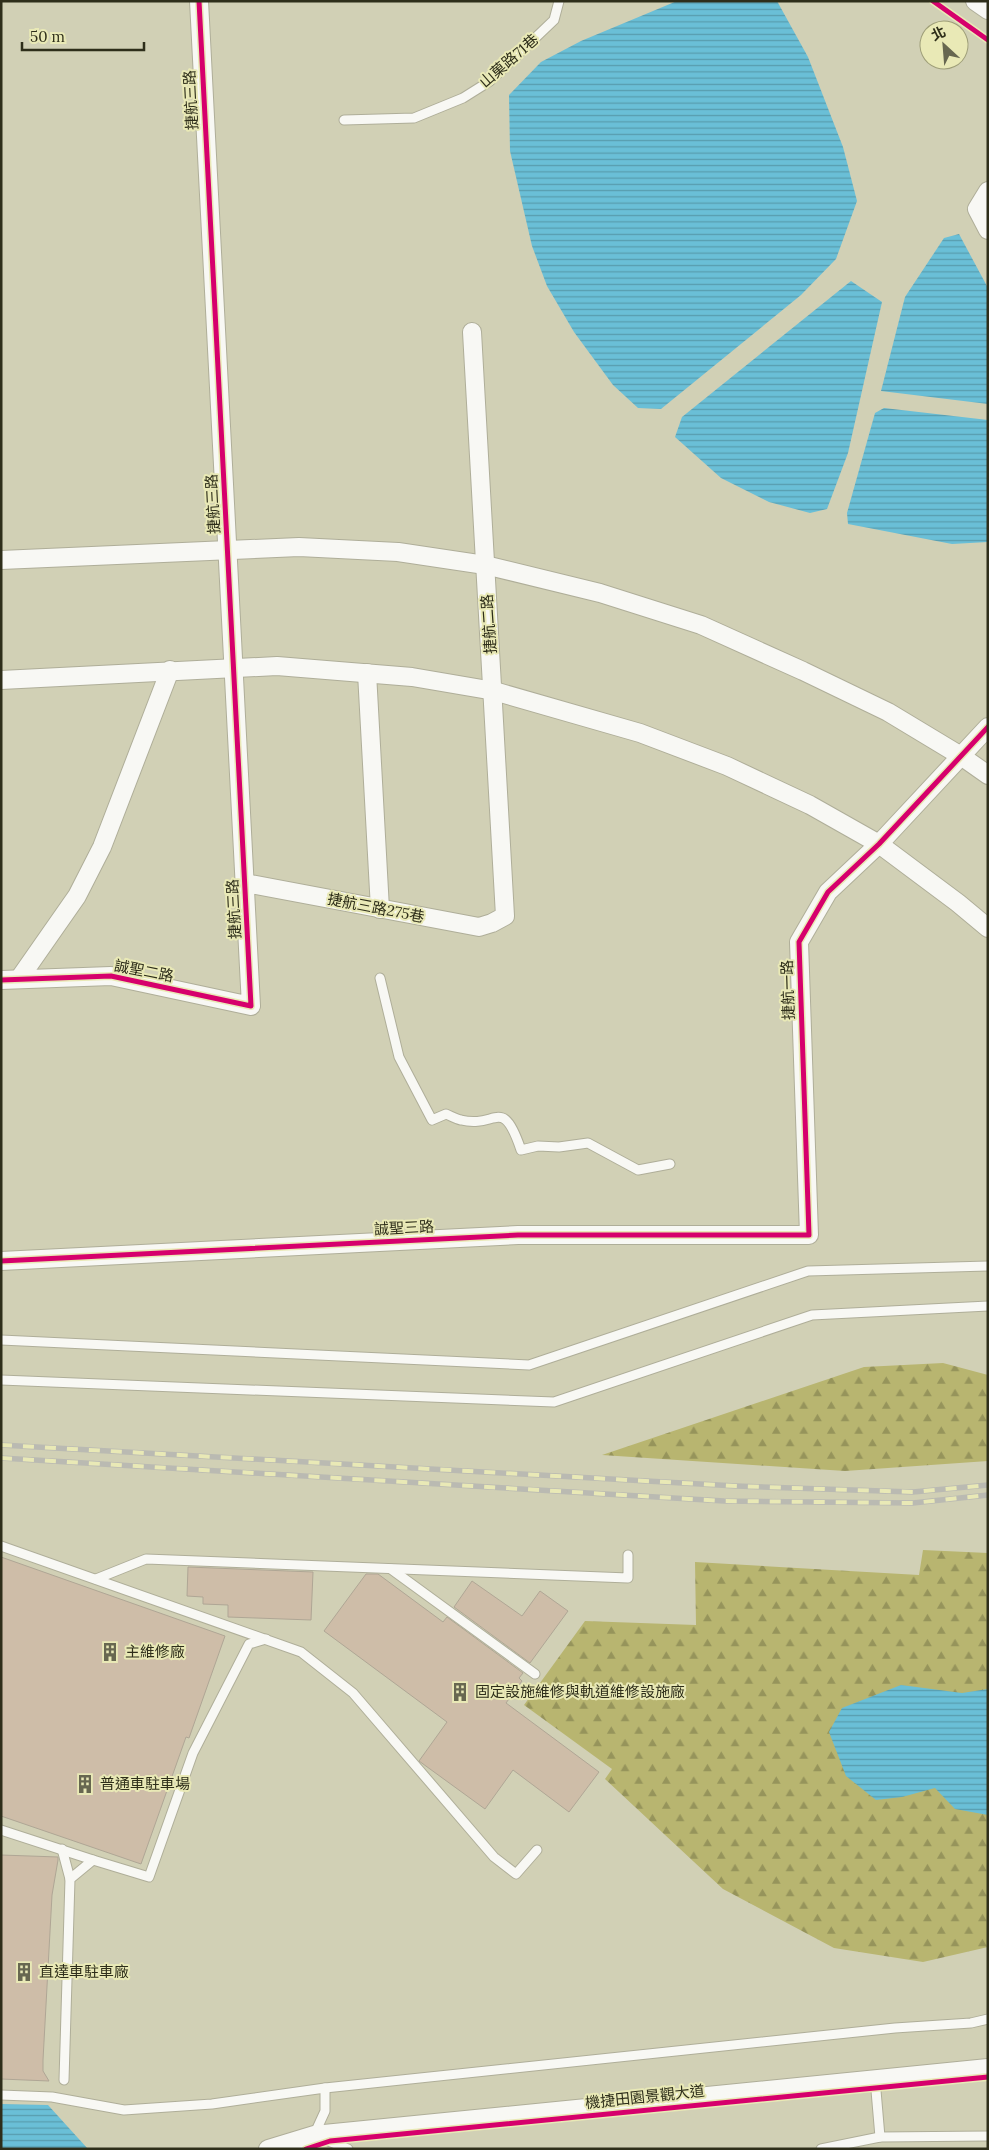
<svg xmlns="http://www.w3.org/2000/svg" width="989" height="2150" viewBox="0 0 989 2150" font-family="Lora,'Noto Sans TC',serif">
  <style>
    .forest { fill: url(#forest-firs) }
    .water { fill: url(#water-rules) }
    .building { fill: #cebda8; stroke: #afa695 }
    .lines { fill: none; stroke-linecap: round; stroke-linejoin: round }
    .service-casing { stroke: #afae99; stroke-width: 11 }
    .minor-casing { stroke: #afae99; stroke-width: 20 }
    .service { stroke: #f8f8f4; stroke-width: 9 }
    .minor { stroke: #f8f8f4; stroke-width: 18 }
    .rail-casing { stroke: #babab2; stroke-width: 5.5 }
    .rail { stroke: #e9e9b6; stroke-width: 4; stroke-dasharray: 11; stroke-linecap: butt }
    .cycleway-casing { stroke: #e9e9b6; stroke-width: 8 }
    .cycleway { stroke: #d6006c; stroke-width: 5 }
    .labels { text-anchor: middle; stroke-width: 4; stroke-linejoin: round; paint-order: stroke }
    .street-label { font-size: 15px; fill: #2e2e1a; stroke: #e9e9b6 }
    .poi-label { font-size: 15px; fill: #2e2e1a; stroke: #e9e9b6; text-anchor: start }
  </style>
  <defs>
    <pattern id="forest-firs" width="22" height="20" patternUnits="userSpaceOnUse" patternTransform="scale(1.25)"><rect width="22" height="20" fill="#b8b570"/><path d="M5 1l3.5 6h-7zM16 11l3.5 6h-7z" fill="#96945b"/></pattern>
    <pattern id="water-rules" width="6" height="5" patternUnits="userSpaceOnUse" patternTransform="scale(1.25)"><rect width="6" height="5" fill="#6abfd7"/><path d="M0 2.5h6" fill="none" stroke="#589cae"/></pattern>
  </defs>
  <rect width="100%" height="100%" fill="#d1d0b5"/>
  <g class="forest">
    <polygon points="943,1363 988,1375 988,1461 845,1471 602,1455 864,1367"/>
    <polygon points="923,1550 988,1553 988,1947 923,1962 834,1948 723,1889 605,1779 612,1769 524,1705 585,1621 696,1625 695,1562 919,1575"/>
  </g>
  <g class="water">
    <polygon points="677,1 777,1 808,57 843,147 857,201 836,259 801,295 661,409 638,408 613,385 574,332 547,286 532,246 510,151 509,95 541,62 581,41"/>
    <polygon points="959,234 988,288 988,404 881,391 905,297 944,238"/>
    <polygon points="851,281 882,302 848,453 827,509 810,513 769,502 721,478 675,437 682,417"/>
    <polygon points="884,408 988,420 988,542 952,544 848,524 847,513 875,413"/>
    <polygon points="901,1685 962,1693 988,1689 988,1815 955,1809 935,1788 902,1797 876,1800 846,1776 829,1732 842,1708"/>
    <polygon points="1,2104 48,2105 88,2149 1,2149"/>
  </g>
  <g class="building">
    <polygon points="1,1557 225,1636 189,1738 186,1737 141,1864 1,1816"/>
    <polygon points="188,1567 313,1572 311,1620 228,1617 228,1605 203,1604 203,1597 187,1596"/>
    <polygon points="366,1574 378,1574 443,1622 447,1617 523,1673 519,1678 522,1681 506,1703 599,1772 569,1812 513,1770 485,1809 419,1761 447,1722 324,1631"/>
    <polygon points="472,1581 522,1616 540,1591 568,1611 530,1663 454,1607"/>
    <polygon points="1,1855 58,1857 58,1860 52,1895 43,2060 43,2071 49,2081 1,2079"/>
  </g>
  <g class="lines">
    <g class="service-casing">
      <g id="service">
        <polyline points="344,120 414,118 463,98 490,81 554,20 559,1"/>
        <path d="M380,978L399,1057L432,1120L446,1114C451,1116 456,1119 461,1120C497,1129 502,1094 521,1150L538,1146L559,1147L588,1143L638,1170L670,1164"/>
        <polyline points="1,1340 529,1365 808,1271 988,1266"/>
        <polyline points="1,1380 554,1402 812,1315 988,1306"/>
        <polyline points="1,1546 301,1652 353,1693 494,1857 516,1874 537,1850"/>
        <polyline points="391,1569 535,1674"/>
        <polyline points="96,1579 146,1559 628,1578 628,1555"/>
        <polyline points="1,1830 93,1860"/>
        <polyline points="62,1849 70,1879"/>
        <polyline points="875,2079 880,2137"/>
        <polyline points="64,2080 70,1879 93,1860 149,1877 193,1753 249,1644 266,1639"/>
        <polyline points="325,2088 325,2111 314,2135 348,2149"/>
        <polyline points="1,2095 52,2097 124,2110 212,2104 325,2088 895,2028 971,2023 988,2019"/>
        <polyline points="821,2149 880,2137 988,2136"/>
      </g>
    </g>
    <g class="minor-casing">
      <g id="minor">
        <polyline points="975,1 988,10"/>
        <polyline points="988,191 977,209 988,230"/>
        <polyline points="1,560 299,547 398,552 485,565 600,593 701,625 803,671 888,712 961,756 988,775"/>
        <polyline points="367,673 380,909"/>
        <polyline points="1,680 277,666 412,677 494,691 640,733 727,766 810,805 879,844 958,903 988,928"/>
        <polyline points="245,883 479,927 492,923 505,916 472,332"/>
        <polyline points="19,979 77,896 102,847 170,670"/>
        <polyline points="1,980 111,976 251,1006 199,1"/>
        <polyline points="1,1261 518,1235 809,1235 799,942 828,892 879,844 988,727"/>
        <polyline points="268,2149 314,2135 988,2068"/>
      </g>
    </g>
    <use href="#service" class="service"/>
    <use href="#minor" class="minor"/>
    <g class="rail-casing">
      <g id="rail">
        <polyline points="1,1445 736,1486 913,1492 988,1485"/>
        <polyline points="1,1458 724,1501 913,1503 988,1495"/>
      </g>
    </g>
    <use href="#rail" class="rail"/>
    <g class="cycleway-casing">
      <g id="cycleway">
        <polyline points="933,1 988,40"/>
        <polyline points="1,980 111,976 251,1006 199,1"/>
        <polyline points="1,1261 518,1235 809,1235 799,942 828,892 879,844 988,727"/>
        <polyline points="306,2149 330,2141 988,2077"/>
      </g>
    </g>
    <use href="#cycleway" class="cycleway"/>
  </g>
  <defs>
    <g id="building-bare" transform="scale(1.5)"><path d="M-4-6H4V6H1V3H-1V6H-4ZM-2.5-4.3h1.7v1.8h-1.7ZM.8-4.3h1.7v1.8H.8ZM-2.5-1h1.7V.8h-1.7ZM.8-1h1.7V.8H.8Z" fill="#676750" stroke="#e9e9b6" stroke-width="2.5" paint-order="stroke"/></g>
  </defs>
  <g fill-rule="evenodd">
    <use href="#building-bare" x="110" y="1652"/>
    <use href="#building-bare" x="460" y="1692"/>
    <use href="#building-bare" x="85" y="1784"/>
    <use href="#building-bare" x="24" y="1972"/>
  </g>
  <g class="labels">
    <g class="street-label">
      <text transform="translate(509 61) rotate(-41)" y="5">山菓路71巷</text>
      <text transform="translate(191 100) rotate(-93)" y="5">捷航三路</text>
      <text transform="translate(213 504) rotate(-93)" y="5">捷航三路</text>
      <text transform="translate(489 624) rotate(-94)" y="5">捷航二路</text>
      <text transform="translate(376 908) rotate(11)" y="5">捷航三路275巷</text>
      <text transform="translate(234 909) rotate(-93)" y="5">捷航三路</text>
      <text transform="translate(144 971) rotate(11)" y="5">誠聖二路</text>
      <text transform="translate(788 990) rotate(-92)" y="5">捷航一路</text>
      <text transform="translate(404 1228) rotate(-3)" y="5">誠聖三路</text>
      <text transform="translate(645 2097) rotate(-6)" y="5">機捷田園景觀大道</text>
    </g>
    <g class="poi-label">
      <text x="125" y="1657">主維修廠</text>
      <text x="475" y="1697">固定設施維修與軌道維修設施廠</text>
      <text x="100" y="1789">普通車駐車場</text>
      <text x="39" y="1977">直達車駐車廠</text>
    </g>
  </g>
  <rect width="989" height="2150" fill="none" stroke="#2e2e1a" stroke-width="5"/>
  <g transform="translate(944 45) rotate(334)"><circle r="24" fill="#e9e9b6" stroke="#9e9e78"/>
  <path d="M0-4L9 19L0 12L-9 19Z" fill="#676750"/>
  <text y="-8" font-size="14" font-weight="bold" text-anchor="middle" fill="#2e2e1a">北</text>
  </g>
  <path d="M22 42v8h122v-8" fill="none" stroke="#2e2e1a" stroke-width="2.5"/>
  <text x="30" y="42" font-size="15" fill="#2e2e1a" stroke="#e9e9b6" stroke-width="4" paint-order="stroke">50 m</text>
</svg>
